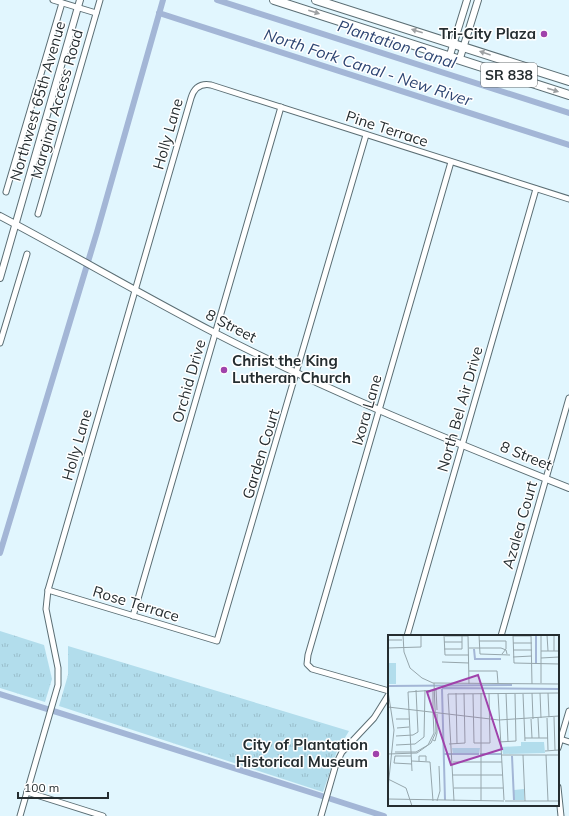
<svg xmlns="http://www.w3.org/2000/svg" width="569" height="816" viewBox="0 0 569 816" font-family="Mulish,sans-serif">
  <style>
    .park { fill: url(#park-tufts) }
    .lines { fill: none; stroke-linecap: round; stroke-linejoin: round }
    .canal { stroke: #a3b6d6; stroke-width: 6 }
    .minor-casing { stroke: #5b6e74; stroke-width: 7 }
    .tertiary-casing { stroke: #5b6e74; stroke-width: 8 }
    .trunk-casing { stroke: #5b6e74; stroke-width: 10 }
    .minor { stroke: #fff; stroke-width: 5 }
    .tertiary { stroke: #fff; stroke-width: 6 }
    .trunk { stroke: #fff; stroke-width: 8 }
    .oneway { fill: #9da0a2 }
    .poi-dot { fill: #a042ab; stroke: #fff; stroke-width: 1.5 }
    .labels { text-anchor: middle; stroke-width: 3; stroke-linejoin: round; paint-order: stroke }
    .shield { fill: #fff; stroke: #666c6e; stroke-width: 1 }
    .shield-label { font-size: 14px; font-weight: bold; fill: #252d30 }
    .poi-label { font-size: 15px; font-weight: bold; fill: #252d30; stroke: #fff; text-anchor: end }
    .street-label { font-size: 15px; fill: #252d30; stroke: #fff }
    .water-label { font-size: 16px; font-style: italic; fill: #2d4572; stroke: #fff }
    .inset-river { fill: none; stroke: #a3b6d6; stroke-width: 2 }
    .inset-road { fill: none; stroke: #96a6ac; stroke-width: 1 }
    .view { fill: #a042ab; fill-opacity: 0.15; stroke: #a042ab; stroke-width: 2 }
    .inset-edge { fill: none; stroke: #252d30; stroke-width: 2 }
  </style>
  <defs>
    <pattern id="park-tufts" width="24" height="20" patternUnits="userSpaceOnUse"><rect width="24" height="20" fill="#b2ddec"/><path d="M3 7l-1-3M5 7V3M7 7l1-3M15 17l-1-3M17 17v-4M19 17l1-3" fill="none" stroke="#99becb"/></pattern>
  </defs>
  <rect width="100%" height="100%" fill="#e1f6fe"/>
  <g class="park">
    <polygon points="0,631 44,645 52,679 45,702 0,688"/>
    <polygon points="68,646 349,731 337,751 323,792 59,706 68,675"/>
  </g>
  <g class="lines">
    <g class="canal">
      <polyline points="217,0 569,113"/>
      <polyline points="159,13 569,145"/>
      <polyline points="0,553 97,232 163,0"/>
      <polyline points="0,694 322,796"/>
      <polyline points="331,799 384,816"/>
    </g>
    <g class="minor-casing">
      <g id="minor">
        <polyline points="53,0 96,13"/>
        <polyline points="6,192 62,3"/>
        <polyline points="38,214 100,0"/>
        <polyline points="0,343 27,254"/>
        <polyline points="48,590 217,641 366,135"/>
        <polyline points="133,616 281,107"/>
        <polyline points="407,636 536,189"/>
        <polyline points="501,636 569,398"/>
        <polyline points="389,691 312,669 307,664 308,655 451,162"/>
        <polyline points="560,739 569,742"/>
        <polyline points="558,748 569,711"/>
        <polyline points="558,787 561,816"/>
        <polyline points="27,792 103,816"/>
        <path d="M20,816L58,685V668L46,609L48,590L191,98C194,88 200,83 211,85L569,199"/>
        <polyline points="321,816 336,764 342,752 374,718 389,694"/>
      </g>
    </g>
    <g class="tertiary-casing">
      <g id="tertiary">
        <polyline points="450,55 467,0"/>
        <polyline points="460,58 478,0"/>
        <path d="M0,216C72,254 142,295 215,333C329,392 449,440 569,488"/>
        <polyline points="0,278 80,0"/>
      </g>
    </g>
    <g class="trunk-casing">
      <g id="trunk">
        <polyline points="274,0 569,95"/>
        <polyline points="316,0 569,81"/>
      </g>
    </g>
    <use href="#minor" class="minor"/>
    <use href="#tertiary" class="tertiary"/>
    <use href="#trunk" class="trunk"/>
  </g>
  <defs><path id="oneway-solid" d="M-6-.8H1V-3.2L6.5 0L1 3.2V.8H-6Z"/></defs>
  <g class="oneway">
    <use href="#oneway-solid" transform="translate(314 12) rotate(17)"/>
    <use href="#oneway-solid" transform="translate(417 31) rotate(-163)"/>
    <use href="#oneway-solid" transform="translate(485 53) rotate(-161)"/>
    <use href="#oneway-solid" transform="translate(553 90) rotate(18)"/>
  </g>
  <g class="poi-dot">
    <circle cx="544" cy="34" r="4"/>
    <circle cx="224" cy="370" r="4"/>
    <circle cx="376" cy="754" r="4"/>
  </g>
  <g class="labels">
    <rect class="shield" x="481" y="63" width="56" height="24" rx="3"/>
    <g class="shield-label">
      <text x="509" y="80">SR 838</text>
    </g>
    <g class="poi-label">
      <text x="536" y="39">Tri-City Plaza</text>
      <text x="232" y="366" text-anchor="start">Christ the King<tspan x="232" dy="17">Lutheran Church</tspan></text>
      <text x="368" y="750">City of Plantation<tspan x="368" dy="17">Historical Museum</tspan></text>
    </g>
    <g class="street-label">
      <text transform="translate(38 101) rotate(-74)" y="5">Northwest 65th Avenue</text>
      <text transform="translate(57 104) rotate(-74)" y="5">Marginal Access Road</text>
      <text transform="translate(387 129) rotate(18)" y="5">Pine Terrace</text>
      <text transform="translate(168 134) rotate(-74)" y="5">Holly Lane</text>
      <text transform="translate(231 326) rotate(27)" y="5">8 Street</text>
      <text transform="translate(189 381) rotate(-74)" y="5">Orchid Drive</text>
      <text transform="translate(460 409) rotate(-74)" y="5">North Bel Air Drive</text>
      <text transform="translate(367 410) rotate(-74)" y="5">Ixora Lane</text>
      <text transform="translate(77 445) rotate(-74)" y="5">Holly Lane</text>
      <text transform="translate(261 454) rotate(-73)" y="5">Garden Court</text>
      <text transform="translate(526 456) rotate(22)" y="5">8 Street</text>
      <text transform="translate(520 525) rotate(-74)" y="5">Azalea Court</text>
      <text transform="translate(136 604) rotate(17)" y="5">Rose Terrace</text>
    </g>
    <g class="water-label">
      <text transform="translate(397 44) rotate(18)" y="6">Plantation Canal</text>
      <text transform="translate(368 67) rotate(18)" y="6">North Fork Canal - New River</text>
    </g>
  </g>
  <g transform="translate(388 635)">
    <rect width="171" height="171" fill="#e1f6fe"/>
    <path d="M0,28H8V49H0ZM133,107H156L157,118L115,119L114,112L133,111ZM64,113H92L91,119H65ZM136,154V165H126V155Z" fill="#b2ddec"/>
    <path class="inset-river" d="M148,0V29M86,14L87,24H113M0,51L124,50M54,53L171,54M54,54L57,165M56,119H91M92,119H114M124,121L126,165"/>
    <path class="inset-road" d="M15,0L16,17L22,33L34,43L45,48L171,49M56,0L57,20H81M80,0L81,49M91,0L92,19L122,20M125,0L126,28L171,29M143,0L144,49M153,0V48M159,0L160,16M166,0V16M57,1H80M125,1H143M0,5H14M91,6H118V14L114,19M56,7H74M125,8H144M0,13L33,12V0M81,13H113L118,15L119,19M56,14H74V0M125,15H144M153,16H171M125,22L144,21M153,23L171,22M54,27L81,28M81,36H109L110,48M48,53L49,75M45,55V74M0,56L6,95L0,153M68,58L69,109M93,58V166M110,58L116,165M118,58L120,107M144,58L145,84M152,58L153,83M160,58L161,82M85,59L86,108H102L101,58M135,59L137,106M0,72L111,85L171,81M166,82L167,115M150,83L151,103M159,83L160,115M8,84H21M143,84L144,103M9,93L21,92M8,101L25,100L30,97L28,55M137,103H160M45,105L47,106L49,98V79M111,107L128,106L127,59M61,109L77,108L76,58M8,110L27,109L36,102L37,55M157,116L171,115M7,117H28L40,110L46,98L45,78M0,119L29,118L43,108L48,97L46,48M114,120H171M135,120L137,166M158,120L160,166M23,121H7L6,128L24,129M24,126L42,127L45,166M31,126V121H38V126M65,127H114M24,136L20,57L48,55M65,140H115M0,144L18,153L24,171M66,153H115M0,164L116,166M49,166L52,156L51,131M66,166L60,59L171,58M117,166H171"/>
    <path class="view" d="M90,40L114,114L63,130L39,57Z"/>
    <rect width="171" height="171" class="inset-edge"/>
  </g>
  <path d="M18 792v6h90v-6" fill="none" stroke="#252d30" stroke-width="2"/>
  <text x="24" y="792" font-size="12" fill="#252d30" stroke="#ffffff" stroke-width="3" paint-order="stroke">100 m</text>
</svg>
